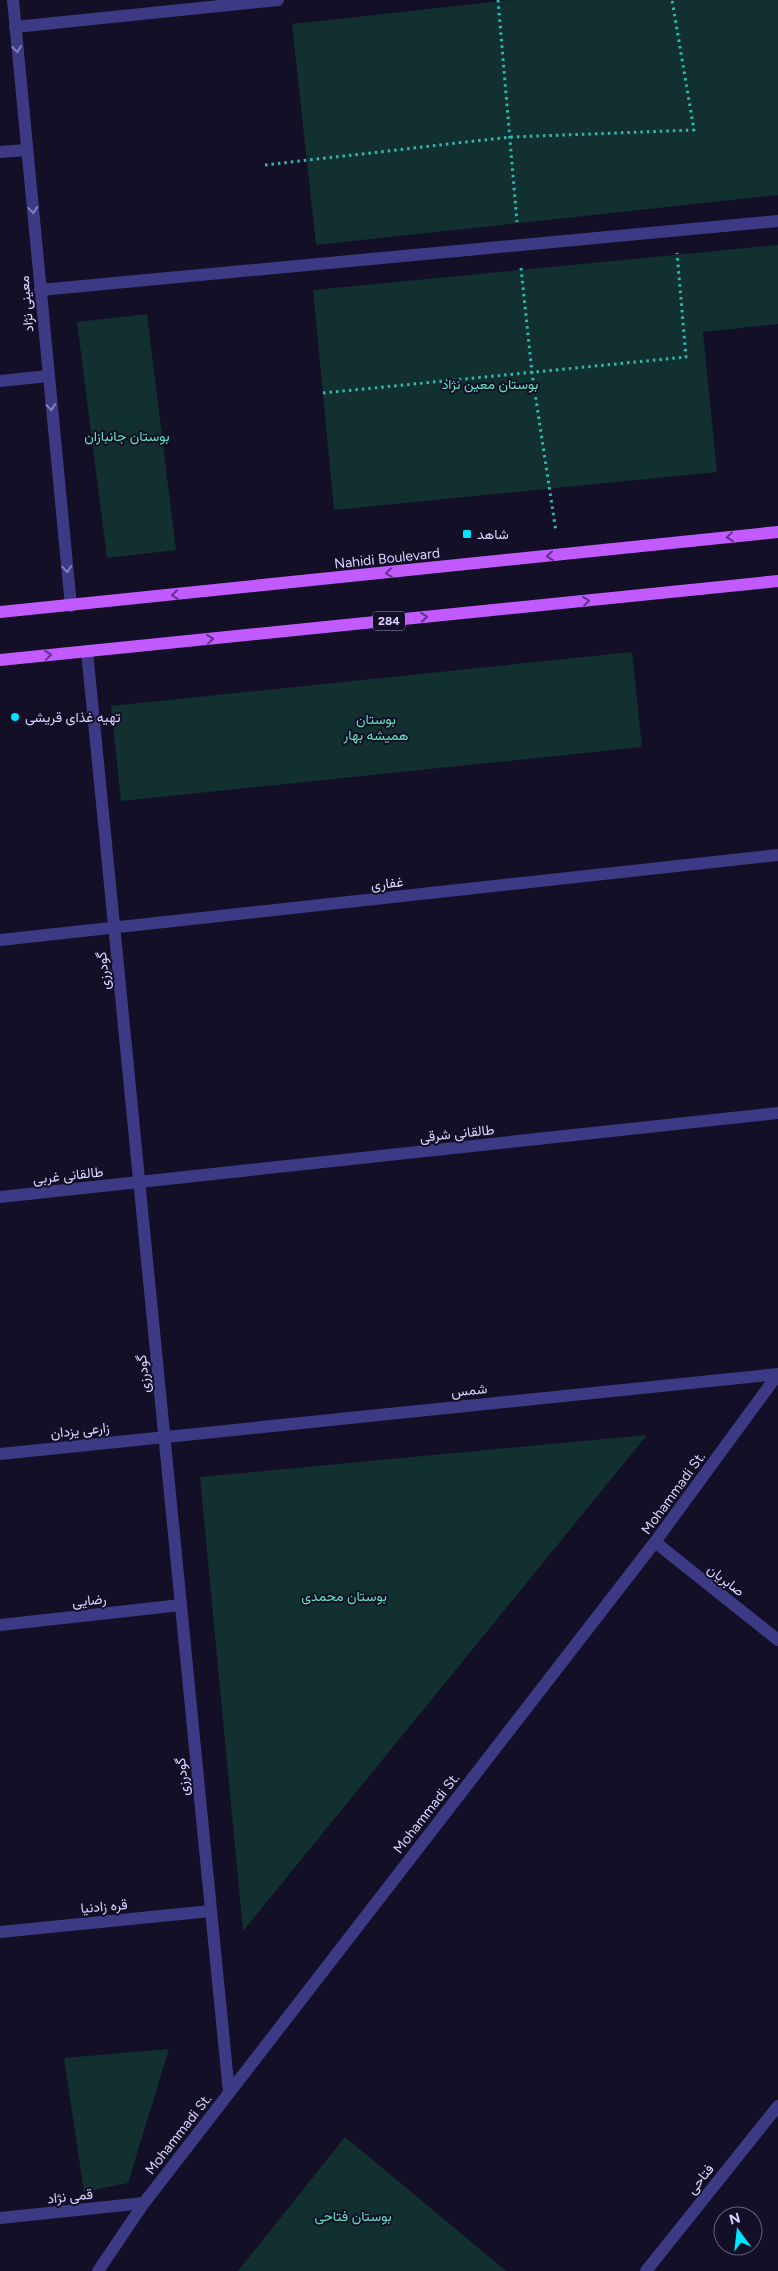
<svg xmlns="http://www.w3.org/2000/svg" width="778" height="2271" viewBox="0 0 778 2271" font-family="Figtree,Vazirmatn,sans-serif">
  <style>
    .green { fill: #12302f }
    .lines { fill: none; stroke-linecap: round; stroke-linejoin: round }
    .path { stroke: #2fb8b0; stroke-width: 3; stroke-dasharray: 2.5 4; stroke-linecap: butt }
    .street { stroke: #3d3a85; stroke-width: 12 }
    .primary { stroke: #c25bff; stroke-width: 12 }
    .oneway { stroke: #837fbc }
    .oneway2 { stroke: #623188 }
    .poi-dot { fill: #00e5ff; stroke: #130f26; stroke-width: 2 }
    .labels { text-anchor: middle; stroke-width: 4; stroke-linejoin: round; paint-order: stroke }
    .shield { fill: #130f26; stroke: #9e99be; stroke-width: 1 }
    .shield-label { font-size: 12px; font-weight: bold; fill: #d9d4ff }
    .street-label { font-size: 14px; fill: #d9d4ff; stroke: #130f26 }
    .park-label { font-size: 14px; fill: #5fe0c0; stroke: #130f26 }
    .poi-label { font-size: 14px; fill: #d9d4ff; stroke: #130f26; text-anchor: start }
  </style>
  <rect width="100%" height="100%" fill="#130f26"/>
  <g class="green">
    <polygon points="511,0 778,0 778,195 316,245 292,24"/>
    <polygon points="778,245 778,324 703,332 717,472 334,510 313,290"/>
    <polygon points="147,314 176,550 107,558 77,322"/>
    <polygon points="632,652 642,747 121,801 111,706"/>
    <polygon points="647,1435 243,1931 200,1477"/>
    <polygon points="169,2049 128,2183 84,2192 64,2058"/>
    <polygon points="345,2137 506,2271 238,2271"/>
  </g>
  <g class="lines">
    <g class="path">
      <polyline points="498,0 517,222"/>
      <polyline points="265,165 510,137 694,130 672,0"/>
      <polyline points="521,268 532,373 556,532"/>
      <polyline points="323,393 686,357 677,253"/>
    </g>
    <g class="street">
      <polyline points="13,0 71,606"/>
      <polyline points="15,27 278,0"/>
      <polyline points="0,152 27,150"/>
      <polyline points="40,290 778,221"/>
      <polyline points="0,381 48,376"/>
      <polyline points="87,651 229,2093"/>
      <polyline points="0,940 778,855"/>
      <polyline points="0,1197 778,1113"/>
      <polyline points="0,1454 778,1374"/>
      <polyline points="655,1542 778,1640"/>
      <polyline points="0,1625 181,1605"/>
      <polyline points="0,1932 211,1911"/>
      <polyline points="0,2218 144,2203"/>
      <polyline points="98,2271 144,2203 655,1542 778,1374"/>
      <polyline points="646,2271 778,2106"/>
    </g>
    <g class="primary">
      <polyline points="0,612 778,532"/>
      <polyline points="0,660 778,581"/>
    </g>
  </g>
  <defs><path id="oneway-chevron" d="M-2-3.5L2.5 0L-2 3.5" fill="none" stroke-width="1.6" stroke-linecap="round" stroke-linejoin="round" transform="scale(1.25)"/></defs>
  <g class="oneway">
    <use href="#oneway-chevron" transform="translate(17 49) rotate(84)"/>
    <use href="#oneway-chevron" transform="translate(33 210) rotate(85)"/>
    <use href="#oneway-chevron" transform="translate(51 407) rotate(85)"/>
    <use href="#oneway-chevron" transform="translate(67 569) rotate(85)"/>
  </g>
  <g class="oneway2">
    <use href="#oneway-chevron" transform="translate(730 537) rotate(174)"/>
    <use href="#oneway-chevron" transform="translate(550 556) rotate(174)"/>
    <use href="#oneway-chevron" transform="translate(389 573) rotate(174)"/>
    <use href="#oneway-chevron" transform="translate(175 595) rotate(174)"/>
    <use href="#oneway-chevron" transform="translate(586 601) rotate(-6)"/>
    <use href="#oneway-chevron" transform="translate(424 617) rotate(-6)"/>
    <use href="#oneway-chevron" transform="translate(210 639) rotate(-6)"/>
    <use href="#oneway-chevron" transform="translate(48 655) rotate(-6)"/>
  </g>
  <g class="poi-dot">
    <rect x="462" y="529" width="10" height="10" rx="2.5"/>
    <circle cx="15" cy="717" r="5"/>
  </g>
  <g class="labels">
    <rect class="shield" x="373" y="611.5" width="32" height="19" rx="4"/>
    <g class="shield-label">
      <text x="389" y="625">284</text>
    </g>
    <g class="street-label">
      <text transform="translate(26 304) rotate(-95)" y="5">معینی نژاد</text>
      <text transform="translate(387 558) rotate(-6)" y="5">Nahidi Boulevard</text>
      <text transform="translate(387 883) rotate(-6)" y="5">غفاری</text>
      <text transform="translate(103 971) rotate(-96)" y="5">گودرزی</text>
      <text transform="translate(457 1133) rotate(-6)" y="5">طالقانی شرقی</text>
      <text transform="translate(68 1175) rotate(-6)" y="5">طالقانی غربی</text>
      <text transform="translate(143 1374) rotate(-96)" y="5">گودرزی</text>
      <text transform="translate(469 1390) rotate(-6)" y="5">شمس</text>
      <text transform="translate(80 1430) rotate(-6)" y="5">زارعی یزدان</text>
      <text transform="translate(673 1493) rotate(-54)" y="5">Mohammadi St.</text>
      <text transform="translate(726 1580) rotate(38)" y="5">صابریان</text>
      <text transform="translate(89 1600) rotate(-6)" y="5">رضایی</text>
      <text transform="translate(182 1777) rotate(-96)" y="5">گودرزی</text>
      <text transform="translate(426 1813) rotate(-52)" y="5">Mohammadi St.</text>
      <text transform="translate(104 1906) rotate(-5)" y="5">قره زادنیا</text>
      <text transform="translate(178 2134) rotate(-52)" y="5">Mohammadi St.</text>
      <text transform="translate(700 2179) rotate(-51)" y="5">فتاحی</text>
      <text transform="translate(70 2196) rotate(-6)" y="5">قمی نژاد</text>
    </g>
    <g class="park-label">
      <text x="490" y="389">بوستان معین نژاد</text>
      <text x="127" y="441">بوستان جانبازان</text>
      <text x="376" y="724">بوستان<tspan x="376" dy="16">همیشه بهار</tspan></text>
      <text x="344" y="1601">بوستان محمدی</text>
      <text x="353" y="2221">بوستان فتاحی</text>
    </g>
    <g class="poi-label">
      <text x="477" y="539">شاهد</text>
      <text x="25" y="722">تهیه غذای قریشی</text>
    </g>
  </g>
  <g transform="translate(738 2231) rotate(345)"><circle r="24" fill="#130f26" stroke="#625e7d"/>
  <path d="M0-4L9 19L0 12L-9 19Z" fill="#00e5ff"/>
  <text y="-8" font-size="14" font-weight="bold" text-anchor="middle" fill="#d9d4ff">N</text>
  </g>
</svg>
